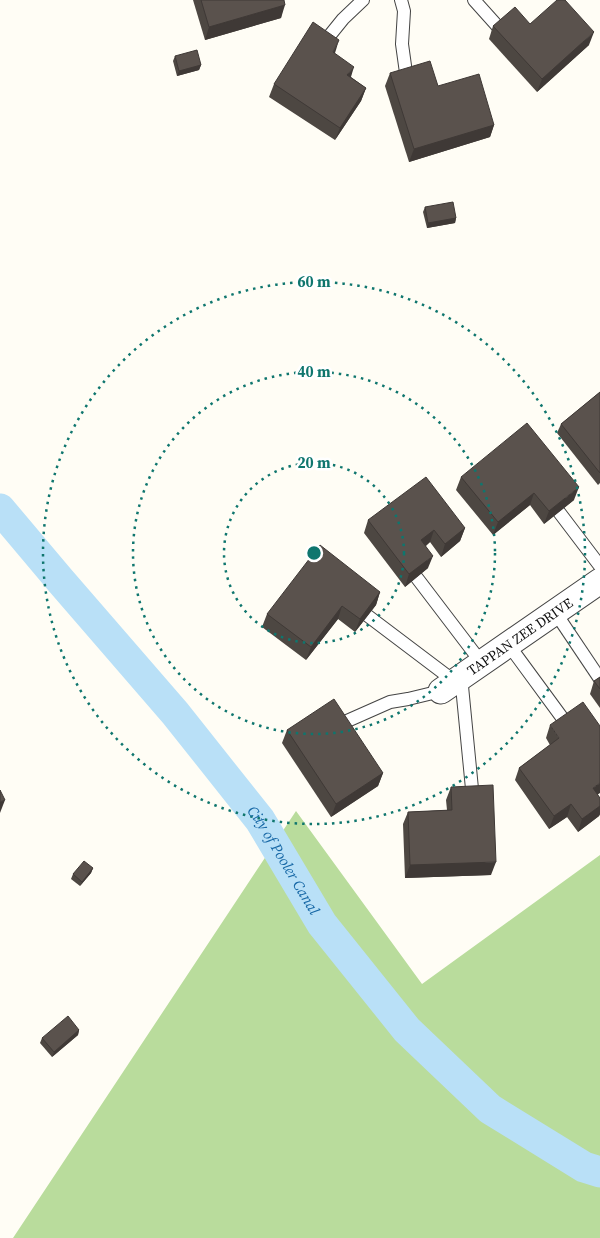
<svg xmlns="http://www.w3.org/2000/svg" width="600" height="1238" viewBox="0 0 600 1238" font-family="'Source Serif 4',serif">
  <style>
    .forest { fill: #b9dc9c }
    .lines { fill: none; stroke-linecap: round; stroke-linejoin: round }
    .canal { stroke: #b9e0f7; stroke-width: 31 }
    .service-casing { stroke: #444; stroke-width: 14 }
    .minor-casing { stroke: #444; stroke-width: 27 }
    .service { stroke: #fff; stroke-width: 12 }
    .minor { stroke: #fff; stroke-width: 25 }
    .wall { fill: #4d4742 }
    .shaded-wall { fill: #3f3936 }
    .building { fill: #5a524d; stroke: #3f3936 }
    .ring { fill: none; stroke: #0f766e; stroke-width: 2.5; stroke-dasharray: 2.5 5 }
    .labels { text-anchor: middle; stroke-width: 5; stroke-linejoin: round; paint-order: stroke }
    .street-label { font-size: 14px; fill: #111; stroke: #fff }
    .water-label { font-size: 15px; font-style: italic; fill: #1768a6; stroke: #fff }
    .centre { fill: #0f766e; stroke: #fff; stroke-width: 2.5 }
    .ring-label { font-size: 15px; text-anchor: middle; font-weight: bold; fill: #0f766e; stroke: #fff; stroke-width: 5; stroke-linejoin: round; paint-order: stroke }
  </style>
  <rect width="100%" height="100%" fill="#fffdf5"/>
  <polygon class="forest" points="296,811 422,984 600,855 600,1238 13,1238"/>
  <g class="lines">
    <path class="canal" id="s1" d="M0,509L59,579L175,713L260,820L322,924L407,1030L490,1109L584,1167L600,1172"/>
    <g class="service-casing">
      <g id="service">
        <polyline points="401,0 404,11 402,44 407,80"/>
        <polyline points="474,0 500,29"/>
        <polyline points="322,45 343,19 363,0"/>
        <polyline points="559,512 600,566"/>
        <polyline points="417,578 481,662"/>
        <polyline points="555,612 600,679"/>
        <polyline points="368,616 454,681"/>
        <polyline points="508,644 566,723"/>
        <polyline points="461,676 473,799"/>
        <polyline points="338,725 390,702 408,699 441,691"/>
      </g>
    </g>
    <g class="minor-casing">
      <g id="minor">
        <path id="s2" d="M441,691L600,581"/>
      </g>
    </g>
    <use href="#service" class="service"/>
    <use href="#minor" class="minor"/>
  </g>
  <g class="wall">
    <polygon points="193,0 284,0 281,18 205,40"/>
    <polygon points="530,24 589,45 537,92 489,39 493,26"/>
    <polygon points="334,54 351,77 366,88 361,101 335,140 269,97 274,84"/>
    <polygon points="175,56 201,65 199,70 177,76 173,61"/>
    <polygon points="390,73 438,86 494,125 490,137 409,162 385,86"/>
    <polygon points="425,207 456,218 455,223 427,228 423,212"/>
    <polygon points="600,392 600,483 598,485 557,433 561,424"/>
    <polygon points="461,477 574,500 544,524 530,505 493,535 456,490"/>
    <polygon points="368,520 465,528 460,541 441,557 430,542 426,546 428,568 405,587 364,533"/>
    <polygon points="380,592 376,605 355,632 338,619 306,660 262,627 267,614"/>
    <polygon points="600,677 600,708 590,694 594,681"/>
    <polygon points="550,725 600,798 600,814 599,816 578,832 567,817 549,829 515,780 519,768 550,745 546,738"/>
    <polygon points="287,730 383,773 378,786 331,817 282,743"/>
    <polygon points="451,787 491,875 405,878 403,824 408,812 447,810 446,800"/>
    <polygon points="93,868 91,873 80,886 71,879 73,874"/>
    <polygon points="79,1030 78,1035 52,1057 40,1043 42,1038"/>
  </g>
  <g class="shaded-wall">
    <polygon points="285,5 281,18 205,40 209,27"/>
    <polygon points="594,32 589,45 537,92 542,79"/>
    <polygon points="339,40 335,53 328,65 333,52"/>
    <polygon points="201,65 199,70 177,76 179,71"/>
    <polygon points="354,67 350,80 347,75"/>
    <polygon points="366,88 361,101 335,140 340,128"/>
    <polygon points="494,125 490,137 409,162 414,149"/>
    <polygon points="456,218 455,223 427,228 428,223"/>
    <polygon points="579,487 574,500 544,524 549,511"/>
    <polygon points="534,493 530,505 493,535 498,522"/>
    <polygon points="465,528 460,541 441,557 445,544"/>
    <polygon points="434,530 430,542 416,553 421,540"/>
    <polygon points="433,556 428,568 405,587 409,574"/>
    <polygon points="380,592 376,605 355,632 360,619"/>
    <polygon points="342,606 338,619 306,660 311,647"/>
    <polygon points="383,773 378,786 331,817 336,804"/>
    <polygon points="600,783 600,793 588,801 593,788"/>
    <polygon points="5,800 0,813 0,802"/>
    <polygon points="571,804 567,817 549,829 554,816"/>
    <polygon points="600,806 600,814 599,816 578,832 582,819"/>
    <polygon points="496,862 491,875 405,878 410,865"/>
    <polygon points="93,868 91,873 80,886 82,882"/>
    <polygon points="79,1030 78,1035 52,1057 54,1052"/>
  </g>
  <g class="building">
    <polygon points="201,0 284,0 285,5 209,27"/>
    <polygon points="557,0 565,0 594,32 542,79 493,26 515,7 530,24"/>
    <polygon points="313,22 339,40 333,52 354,67 347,75 366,88 340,128 274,84"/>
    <polygon points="197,50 201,65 179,71 175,56"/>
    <polygon points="430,61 438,86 479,74 494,125 414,149 390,73"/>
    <polygon points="453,202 456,218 428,223 425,207"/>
    <polygon points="600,392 600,473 561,424"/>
    <polygon points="527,423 579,487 549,511 534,493 498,522 461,477"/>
    <polygon points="426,477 465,528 445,544 434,530 421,540 433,556 409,574 368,520"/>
    <polygon points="320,545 380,592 360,619 342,606 311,647 267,614"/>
    <polygon points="600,677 600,689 594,681"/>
    <polygon points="334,699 383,773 336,804 287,730"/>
    <polygon points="583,702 600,726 600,783 593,788 600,798 600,806 582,819 571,804 554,816 519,768 559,738 550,725"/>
    <polygon points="493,785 496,862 410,865 408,812 452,810 451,787"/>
    <polygon points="0,790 5,800 0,802"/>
    <polygon points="84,861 93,868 82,882 73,874"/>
    <polygon points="68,1016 79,1030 54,1052 42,1038"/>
  </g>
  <g class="ring">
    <circle cx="314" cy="553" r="90"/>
    <circle cx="314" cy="553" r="181"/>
    <circle cx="314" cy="553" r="271"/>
  </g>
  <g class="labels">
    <g class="street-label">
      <text dy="5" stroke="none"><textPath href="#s2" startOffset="96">TAPPAN ZEE DRIVE</textPath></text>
    </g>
    <g class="water-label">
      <text dy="5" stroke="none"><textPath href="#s1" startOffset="452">City of Pooler Canal</textPath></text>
    </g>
  </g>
  <circle cx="314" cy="553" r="8" class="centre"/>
  <g class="ring-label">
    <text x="314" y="287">60 m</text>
    <text x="314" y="377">40 m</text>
    <text x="314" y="468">20 m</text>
  </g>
</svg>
